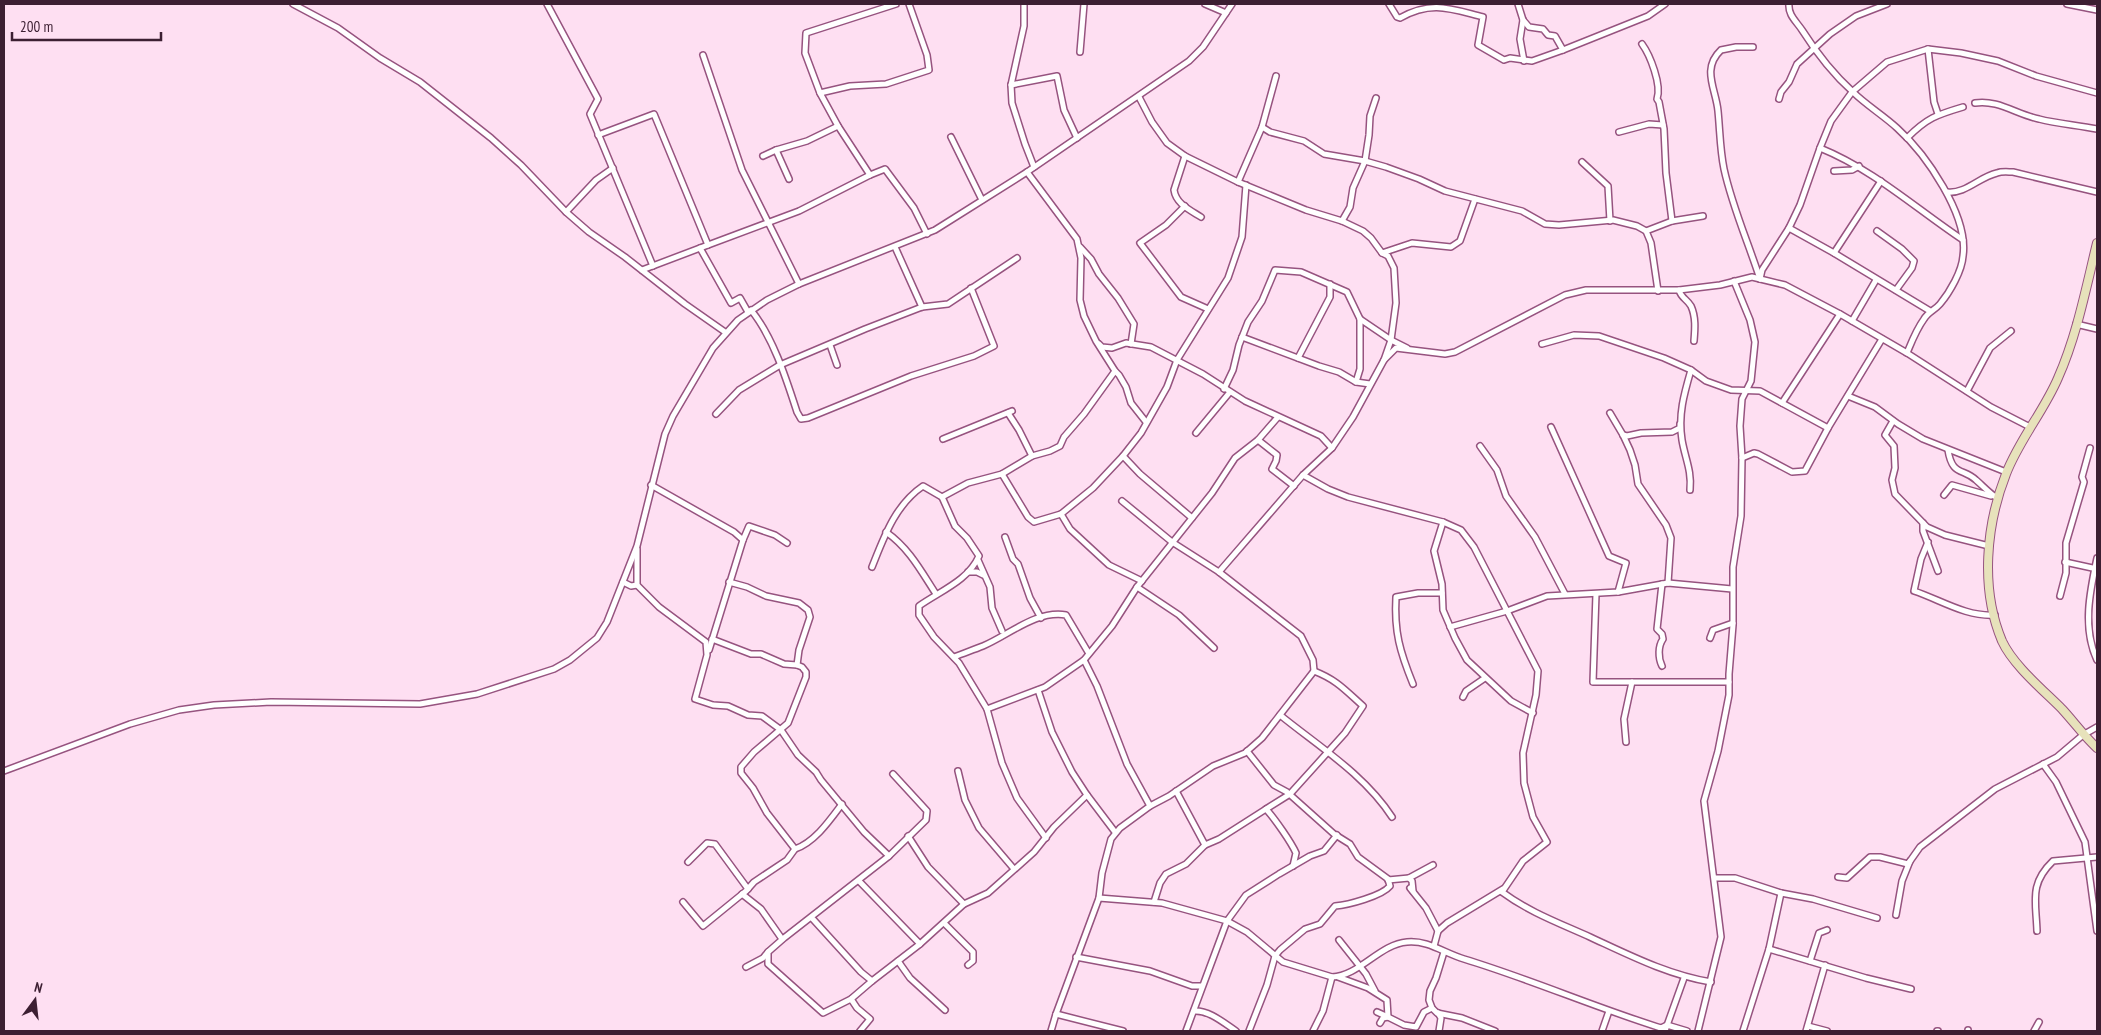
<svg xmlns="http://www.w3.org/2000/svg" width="2101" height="1035" viewBox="0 0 2101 1035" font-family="'PT Sans Narrow',sans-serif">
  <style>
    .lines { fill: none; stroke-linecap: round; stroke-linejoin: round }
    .street-casing { stroke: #96537f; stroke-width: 8 }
    .secondary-casing { stroke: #96537f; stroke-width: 10 }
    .street { stroke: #fff; stroke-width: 5 }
    .secondary { stroke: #e7e2bb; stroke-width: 8 }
  </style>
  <rect width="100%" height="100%" fill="#fedff2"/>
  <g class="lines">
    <g class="street-casing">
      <g id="street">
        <polyline points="293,4 338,28 380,58 420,82 491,138 521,165 566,212 589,232 625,257 685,304 725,332"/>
        <polyline points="547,4 598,99 590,114 653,266"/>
        <polyline points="909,4 927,55 929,70 886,84 850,86 820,93 838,126 870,175 885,169 914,208 927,234"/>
        <polyline points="1024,4 1024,26 1011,85 1012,103 1025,144 1034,167"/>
        <polyline points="1205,4 1226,13"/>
        <path d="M1389,4L1397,17L1400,18C1432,0 1451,9 1483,17L1478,45L1504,60L1510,58L1532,61L1563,50L1648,16L1665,4"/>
        <polyline points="1518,4 1523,20 1529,27 1543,29 1548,35 1555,36 1563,50"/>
        <path d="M1789,4C1788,15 1796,21 1802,30C1816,52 1834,75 1853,92C1866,105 1883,115 1897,128C1926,154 1969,216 1963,256C1962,271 1950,292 1940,304C1935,310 1928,312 1924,319C1916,330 1912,341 1907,353"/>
        <polyline points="2067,4 2097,10"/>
        <polyline points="1523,20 1520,39 1524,61"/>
        <path d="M1642,44C1650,55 1662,85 1657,99L1659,102L1664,129L1666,173L1672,221"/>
        <path d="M1753,47H1736L1721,50C1701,69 1716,89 1718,111C1720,131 1720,150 1724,169C1732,206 1748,242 1760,279"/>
        <polyline points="1928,49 1934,102 1938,114"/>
        <polyline points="1080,52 1084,4"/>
        <polyline points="703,55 742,170 799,284"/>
        <polyline points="1011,85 1057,76 1064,110 1077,138"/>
        <polyline points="820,93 805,53 806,33 896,4"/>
        <polyline points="1139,97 1152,122 1167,143 1185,156 1238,182 1306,210 1342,221 1363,231 1371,238 1382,253 1388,256 1394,268 1396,303 1391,340 1384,360 1353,417 1332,448 1303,475 1219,572"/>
        <polyline points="1779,99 1781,92 1789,82 1797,64 1830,34 1856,16 1887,4"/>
        <path d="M1975,103C1997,99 2018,115 2039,119C2058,124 2078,125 2097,129"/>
        <polyline points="1262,127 1270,132 1304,141 1324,154 1365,161 1386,167 1419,179 1445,191 1522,211 1545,224 1559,225 1613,220 1637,226 1646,231"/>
        <polyline points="1619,132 1649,124 1663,125"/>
        <polyline points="598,135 654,114 708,245 799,211 870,175"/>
        <polyline points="951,137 982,200"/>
        <path d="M1907,138C1927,118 1936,115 1963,107"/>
        <path d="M1820,148C1874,170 1915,208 1963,240"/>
        <polyline points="763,156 776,150"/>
        <path d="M1185,156L1174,190C1176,204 1190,210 1201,217"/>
        <polyline points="1582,162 1608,186 1610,221"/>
        <polyline points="1834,171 1852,170 1859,166"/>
        <polyline points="1027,172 1077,239 1081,258 1080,300 1084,316 1096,341 1115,371 1119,375 1126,387 1131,403 1146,422"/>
        <polyline points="789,179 776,150 807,141 838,126"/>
        <polyline points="1238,182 1262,127 1276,76"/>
        <path d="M1947,192C1966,194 1979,177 1997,173C2002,171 2008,172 2013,172L2097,192"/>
        <polyline points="1185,206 1166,225 1140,243 1181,297 1208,309"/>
        <polyline points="566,212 596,180 613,168"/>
        <polyline points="1342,221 1350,207 1353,188 1365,161 1369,135 1370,116 1376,98"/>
        <polyline points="1789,228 1834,253 1930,311"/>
        <polyline points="1877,231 1902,249 1914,261 1912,268 1896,290"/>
        <polyline points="895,247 922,307"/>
        <polyline points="1080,247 1091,259 1099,274 1118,298 1134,324 1131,344"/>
        <polyline points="700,248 731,303 740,298 748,312"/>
        <polyline points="1382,253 1412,243 1451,247 1460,241 1475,199"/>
        <polyline points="1834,253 1881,181"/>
        <polyline points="642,270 708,245"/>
        <polyline points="1760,279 1762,270 1789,228 1800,205 1820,148 1831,121 1852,92 1887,62 1928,49 1961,53 1998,61 2036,76 2097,93"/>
        <path d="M1679,290C1681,298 1687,299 1691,306C1696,317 1695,329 1694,341"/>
        <polyline points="1658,291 1651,243 1646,231 1672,221 1703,216"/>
        <path d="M751,310C773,337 786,378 797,412L801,419L808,418L911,376L974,356L994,346L971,288"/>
        <polyline points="1852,321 1876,280"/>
        <polyline points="2076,324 2097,329"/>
        <polyline points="1242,337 1319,366 1339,372 1356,382 1370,384"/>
        <polyline points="1099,344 1102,347 1112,348 1126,343 1151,347 1203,374 1245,401 1321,436 1332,448"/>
        <polyline points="1542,344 1574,335 1599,336 1664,358 1691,370 1706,381 1731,390 1760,391 1828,428"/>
        <polyline points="830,345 837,365"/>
        <polyline points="1298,358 1330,297 1330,284"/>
        <polyline points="1384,360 1396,348 1445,354 1455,352 1565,295 1586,290 1679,290 1720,285 1752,277 1785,285 1840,314 1907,353 1991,407 2030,427"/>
        <polyline points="1356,382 1360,369 1360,319"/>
        <polyline points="1224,389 1233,370 1239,345 1248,322 1262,301 1275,270 1301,272 1347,292 1360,319 1391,340 1407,348"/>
        <polyline points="1967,391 1990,348 2011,331"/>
        <polyline points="1848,396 1875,407 1898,424 1923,439 2006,472"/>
        <polyline points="1782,403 1840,314"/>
        <polyline points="1008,413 1019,430 1032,456"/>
        <polyline points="1610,413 1623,435 1630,450 1635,465 1638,484 1666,525 1671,538 1668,583"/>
        <polyline points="716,414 739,390 780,365 865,329 922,307 948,304 1017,258"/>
        <polyline points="1893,421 1885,435 1894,446 1895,468 1892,480 1895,494 1927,527 1945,535 1989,546"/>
        <polyline points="1551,427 1609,556 1626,563 1618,592"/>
        <polyline points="1196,433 1230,392"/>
        <polyline points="1623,435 1627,436 1641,433 1672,432 1680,428 1680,424"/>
        <polyline points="943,439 1012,411"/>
        <polyline points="1258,440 1277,455 1276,461 1272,469 1294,486"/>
        <polyline points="1480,446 1497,470 1506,496 1535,537 1565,594"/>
        <path d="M1948,450C1952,476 1963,468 1976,480C1983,486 1989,493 1997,498"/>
        <polyline points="1123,456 1140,474 1192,518"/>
        <polyline points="1742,458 1754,453 1758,454 1792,472 1805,471 1828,428 1882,339"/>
        <polyline points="1002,474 1028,517 1034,522 1061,514 1093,488 1123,456 1141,433 1167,387 1177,360 1228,278 1242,237 1246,185"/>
        <path d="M1303,475L1328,489L1348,497L1443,522L1461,530L1474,547L1538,671L1536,695L1523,753L1524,783L1533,817L1547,842L1523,861L1502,892C1529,912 1559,923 1590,937C1629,955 1668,975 1711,982"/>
        <polyline points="651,485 734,532 743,540 709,650"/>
        <path d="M1690,490C1692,471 1685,458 1682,440C1678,415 1684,394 1691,370"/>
        <polyline points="1944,495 1952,485 1991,496"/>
        <polyline points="1122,501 1172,542 1219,572 1301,636 1313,660 1314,671"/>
        <polyline points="1061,514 1070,529 1109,565 1142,581"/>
        <polyline points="1443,522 1434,551 1442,584 1443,610 1455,638 1467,660 1511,701 1533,713"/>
        <polyline points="1923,523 1923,531 1938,571"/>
        <path d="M886,532C909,548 921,571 936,594"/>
        <polyline points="1005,537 1013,559 1018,564 1030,598 1041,618"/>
        <polyline points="743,540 749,526 775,535 787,543"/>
        <path d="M1928,542L1921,559L1914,591C1941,600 1966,617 1995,615"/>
        <polyline points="637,549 637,585 659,607 706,642 707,655 695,699 713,705 728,706 748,715 762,716 781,730 798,755 816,772 821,780 864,832 889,856 926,820 927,811 893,774"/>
        <path d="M2097,558C2090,591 2082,628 2097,660"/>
        <polyline points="978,560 990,587 992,608 1002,631"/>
        <polyline points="2065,562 2097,569"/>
        <path d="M872,567C884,537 895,505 923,486L942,497"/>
        <polyline points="968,572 977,572 983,575"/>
        <polyline points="623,582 631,586 637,585"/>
        <path d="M729,582L747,587L766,596L799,603L808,610L810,617L799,650L797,665L802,667L806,672V677L788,723L754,752L741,767V773L753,788L767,813L795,849C815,842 830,820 842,804"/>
        <polyline points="1137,587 1179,615 1214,648"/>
        <polyline points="1596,594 1593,682 1729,682"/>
        <polyline points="2060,596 2066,573 2066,543 2084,482 2082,477 2090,448"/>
        <polyline points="1450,627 1507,611 1547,596 1618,592 1668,583 1732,589"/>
        <polyline points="1710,638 1713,630 1733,623"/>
        <polyline points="712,639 751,654 761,654 784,664 797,665"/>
        <path d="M954,657C964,653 973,650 983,646C1009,635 1036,610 1066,615L1088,652"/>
        <polyline points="1084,660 1097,686 1127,764 1150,806 1120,828 1111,839 1102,873 1099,898 1056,1014 1123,1031"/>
        <path d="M1662,666C1658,658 1658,646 1663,639L1662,634L1657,629L1662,584"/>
        <path d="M1413,684C1400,652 1394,632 1396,597L1418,593H1442"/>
        <polyline points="1038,690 1052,732 1072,772 1087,795 1115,832"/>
        <polyline points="1463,697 1466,691 1485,678"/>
        <polyline points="987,709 1045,687 1084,660 1112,626 1137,587 1212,493 1235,458 1258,440 1278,417"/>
        <path d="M1280,715C1318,746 1364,774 1392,817"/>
        <polyline points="1626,742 1624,719 1632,682"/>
        <path d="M1247,751L1274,785L1287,792L1334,834L1350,844L1358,857L1388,879L1390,886C1382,896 1348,905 1335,906L1320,924L1305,929L1280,950L1275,956L1267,985L1249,1031"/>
        <polyline points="2043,764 2056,782 2085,842 2097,931"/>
        <polyline points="4,771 130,724 179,710 214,705 271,702 420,704 477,694 554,669 570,660 597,638 607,622 637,546 665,434 673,416 713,348 738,320 767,300 799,284 935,230 1027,172 1189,61 1203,47 1232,4"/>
        <polyline points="958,771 965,800 979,828 1014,869"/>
        <path d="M1176,791L1205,845L1219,839L1266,809C1275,819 1291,842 1296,853L1293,866"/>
        <path d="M1150,806L1169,796L1213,766L1245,753L1262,738L1314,671C1337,680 1345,690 1363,706L1345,733L1290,794L1266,809"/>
        <polyline points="908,836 928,867 964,904 988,893 1034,852 1054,827 1087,795"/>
        <path d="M1046,838L1017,798L1002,763L987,709L959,663L934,637L919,615V606C940,591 968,581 979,556L967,538L955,526L942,497L968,483L1002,474L1032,456L1050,451L1060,446L1064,437L1084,414L1115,371"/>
        <polyline points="688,862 707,843 715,844 748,889"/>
        <polyline points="1838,877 1847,878 1870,857 1880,857 1908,864 1920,847 1995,789 2057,757 2083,735 2097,727"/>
        <polyline points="1715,878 1735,878 1781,893 1813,899 1877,918"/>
        <polyline points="1388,880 1409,878"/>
        <polyline points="859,881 920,944"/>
        <polyline points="1410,888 1426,908 1438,931"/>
        <polyline points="1413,891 1412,881 1409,878 1433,865"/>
        <polyline points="742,894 761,909 782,939"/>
        <path d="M1099,898L1162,903L1227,921L1247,932L1283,962L1332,977C1359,976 1380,944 1407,942C1428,940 1444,953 1464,959C1530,979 1594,1007 1661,1028L1667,1025L1687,1031"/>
        <polyline points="683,902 703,926 746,891 754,882 787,860 795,849"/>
        <polyline points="1154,902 1160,883 1166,874 1186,864 1205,845"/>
        <polyline points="1896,915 1902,881 1910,861"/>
        <polyline points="811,917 861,972 872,981 851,999 823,1013 768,964 768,952 784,938 889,856"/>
        <polyline points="944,923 973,952 973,961 968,965"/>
        <path d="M2037,931C2036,901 2029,884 2053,861L2097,857"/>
        <polyline points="1339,940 1366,974 1375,991"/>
        <polyline points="1434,946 1438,931 1447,923 1503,889"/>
        <polyline points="1769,949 1866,978 1911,989"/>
        <polyline points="1444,952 1436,978 1430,991 1429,1000 1432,1008 1437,1013 1462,1018 1495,1031"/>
        <polyline points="1076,957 1150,971 1192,986 1201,986"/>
        <polyline points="898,961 910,978 945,1010"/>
        <polyline points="1810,961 1819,933 1827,930"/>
        <polyline points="746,967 763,958 768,952"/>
        <polyline points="1338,977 1368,988 1387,1000 1388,1017 1404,1025 1416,1027 1424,1012 1432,1008"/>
        <polyline points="872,981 920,944 964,904"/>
        <polyline points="851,999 857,1008 870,1019 860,1031"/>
        <path d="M1194,1011C1209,1010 1224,1023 1236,1031"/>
        <polyline points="1377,1012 1388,1017 1383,1018 1380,1023"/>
        <polyline points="1438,1013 1441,1018 1439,1031"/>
        <polyline points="1808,1026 1827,1031"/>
        <polyline points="1051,1031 1056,1014"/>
        <polyline points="1186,1031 1227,921 1246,895 1279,874 1310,856 1324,851 1337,835"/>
        <polyline points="1313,1031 1323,1011 1332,977"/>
        <polyline points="1602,1031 1609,1011"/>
        <polyline points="1665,1031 1684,978"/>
        <polyline points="1698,1031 1721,937 1704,801 1718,751 1729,695 1729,674 1733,625 1733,567 1741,516 1742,458 1740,426 1742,399 1751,381 1755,342 1750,320 1734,281"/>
        <polyline points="1743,1031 1769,949 1781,893"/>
        <polyline points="1806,1031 1825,965"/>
        <polyline points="1937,1031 1938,1031"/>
        <polyline points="1968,1031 1968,1030"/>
        <polyline points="2034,1031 2039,1022"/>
      </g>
    </g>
    <g class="secondary-casing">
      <path id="secondary" d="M2097,243C2086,288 2077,335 2058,378C2044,411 2019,440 2006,474C1986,525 1980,589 2002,641C2013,665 2043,690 2062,709C2074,722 2084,736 2097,748"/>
    </g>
    <use href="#street" class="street"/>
    <use href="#secondary" class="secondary"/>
  </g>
  <rect width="2101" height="1035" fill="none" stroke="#3c1f32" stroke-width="10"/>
  <g transform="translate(35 1000) rotate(15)" stroke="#fedff2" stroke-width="4" paint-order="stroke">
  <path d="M0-4L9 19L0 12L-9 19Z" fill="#3c1f32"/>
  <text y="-8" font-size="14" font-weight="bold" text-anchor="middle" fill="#3c1f32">N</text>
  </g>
  <path d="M12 32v8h149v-8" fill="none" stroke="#3c1f32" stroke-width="2.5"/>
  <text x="20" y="32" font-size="15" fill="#3c1f32" stroke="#fedff2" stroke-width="4" paint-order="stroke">200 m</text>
</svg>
